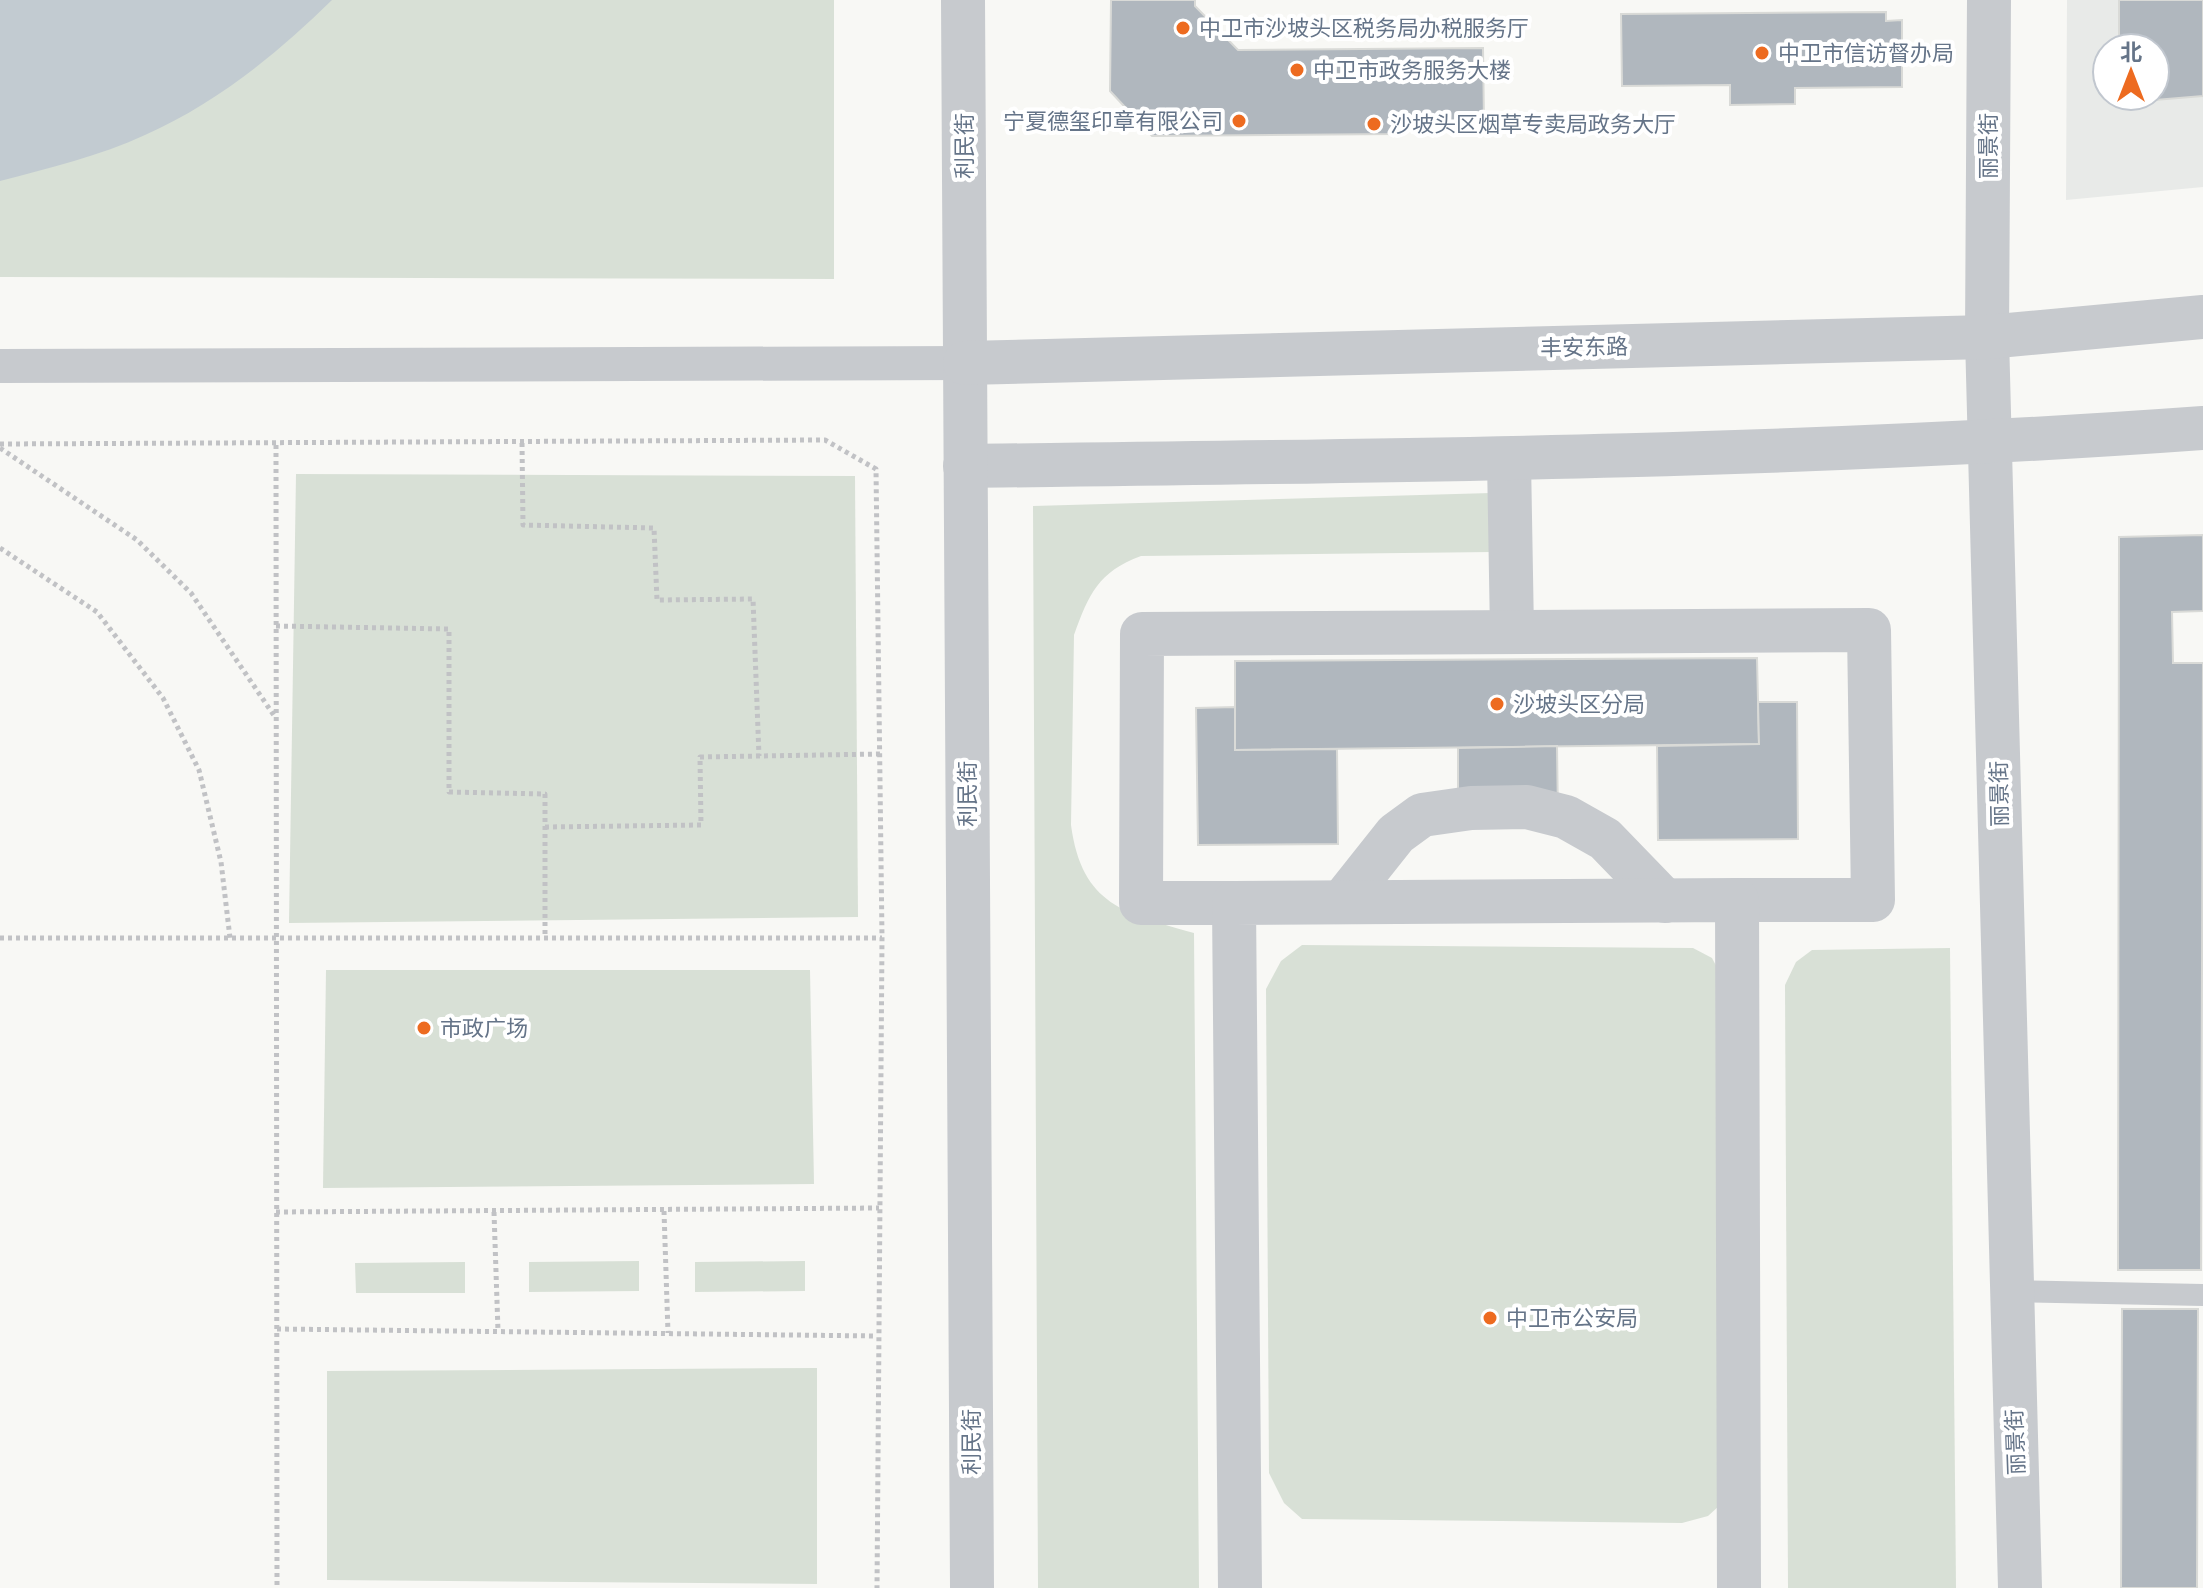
<svg xmlns="http://www.w3.org/2000/svg" width="2203" height="1588" viewBox="0 0 2203 1588" font-family="'Nunito Sans','Noto Sans SC',sans-serif">
  <style>
    .built { fill: #e8eae8; fill-rule: evenodd }
    .green { fill: #d8e0d6 }
    .water { fill: #c2cbd1 }
    .building { fill: #b0b7be; stroke: #d9dad7; stroke-width: 2 }
    .lines { fill: none; stroke-linecap: round; stroke-linejoin: round }
    .path { stroke: #c1c2c5; stroke-width: 5; stroke-dasharray: 4 4; stroke-linecap: butt }
    .service { stroke: #c7cace; stroke-width: 22 }
    .pedestrian { stroke: #c7cace; stroke-width: 34 }
    .minor { stroke: #c7cace; stroke-width: 44 }
    .tertiary { stroke: #c7cace; stroke-width: 44 }
    .poi-dot { fill: #ed6b20; stroke: #fff; stroke-width: 3 }
    .labels { text-anchor: middle; stroke-width: 8; stroke-linejoin: round; paint-order: stroke }
    .poi-label { font-size: 22px; fill: #657488; stroke: #fff; text-anchor: start }
    .street-label { font-size: 22px; fill: #657488; stroke: #fff }
  </style>
  <rect width="100%" height="100%" fill="#f8f8f5"/>
  <path class="built" d="M2067,0H2203V187L2066,200ZM2107,48H2155V96H2107Z"/>
  <g class="green">
    <polygon points="0,0 834,0 834,279 0,277"/>
    <polygon points="296,474 855,476 858,917 289,923"/>
    <path d="M1491,493L1492,552L1141,556C1098,572 1089,594 1074,635L1071,825C1082,906 1125,913 1194,933L1199,1588H1038L1033,506Z"/>
    <polygon points="1302,945 1693,948 1712,958 1723,979 1719,1506 1708,1516 1682,1523 1302,1519 1284,1503 1269,1473 1266,989 1281,961"/>
    <polygon points="1950,948 1956,1588 1788,1588 1785,985 1796,962 1812,950"/>
    <polygon points="326,970 810,970 814,1184 323,1188"/>
    <polygon points="639,1261 639,1291 529,1292 529,1262"/>
    <polygon points="805,1261 805,1291 695,1292 695,1262"/>
    <polygon points="465,1262 465,1293 356,1293 355,1263"/>
    <polygon points="817,1368 817,1584 327,1580 327,1371"/>
  </g>
  <path class="water" d="M0,0H332C277,54 217,103 145,135C100,156 49,168 0,181Z"/>
  <g class="building">
    <polygon points="1111,0 1195,0 1195,6 1238,50 1483,48 1484,123 1394,123 1394,134 1152,136 1110,91"/>
    <polygon points="2119,0 2203,0 2203,96 2119,103 2119,96 2155,96 2155,48 2119,48"/>
    <polygon points="1886,12 1886,21 1902,20 1902,87 1795,88 1795,104 1730,105 1730,85 1622,86 1621,14"/>
    <polygon points="2203,535 2203,611 2172,612 2173,663 2203,663 2201,1270 2118,1270 2119,537"/>
    <polygon points="1757,658 1759,744 1235,750 1235,661"/>
    <polygon points="1758,702 1797,702 1798,839 1658,840 1657,746 1759,744"/>
    <polygon points="1235,707 1235,750 1337,749 1338,844 1198,845 1196,708"/>
    <polygon points="1557,746 1558,818 1458,819 1458,748"/>
    <polygon points="2122,1309 2198,1309 2197,1588 2121,1588"/>
  </g>
  <g class="lines">
    <g class="path">
      <polyline points="522,443 523,525 654,528 657,600 753,599 759,756"/>
      <polyline points="0,444 825,440 876,469 882,938 877,1588"/>
      <polyline points="276,445 277,1588"/>
      <polyline points="0,448 137,540 191,593 275,717"/>
      <polyline points="0,548 97,612 163,698 199,770 221,862 230,938"/>
      <polyline points="276,626 449,629 449,792 545,794 545,938"/>
      <polyline points="545,827 701,825 700,757 880,754"/>
      <polyline points="0,938 882,938"/>
      <polyline points="664,1211 668,1333"/>
      <polyline points="276,1212 879,1208"/>
      <polyline points="494,1212 498,1331"/>
      <polyline points="277,1329 876,1336"/>
    </g>
    <polyline class="service" points="2011,1291 2203,1295"/>
    <polyline class="pedestrian" points="0,366 965,363"/>
    <g class="minor">
      <polyline points="1989,0 1987,337 2020,1588"/>
      <polyline points="1509,460 1512,632"/>
      <path d="M965,466C1378,461 1791,458 2203,428"/>
      <polyline points="1342,902 1396,834 1422,815 1471,808 1527,807 1566,817 1605,839 1665,901"/>
      <polyline points="1234,903 1141,903 1142,634 1869,630 1873,900 1737,900"/>
      <polyline points="1240,1588 1234,903 1737,900 1739,1588"/>
    </g>
    <g class="tertiary">
      <polyline points="963,0 972,1588"/>
      <polyline points="965,363 1987,337 2203,317"/>
    </g>
  </g>
  <g class="poi-dot">
    <circle cx="1183" cy="28" r="8"/>
    <circle cx="1762" cy="53" r="8"/>
    <circle cx="1297" cy="70" r="8"/>
    <circle cx="1239" cy="121" r="8"/>
    <circle cx="1374" cy="124" r="8"/>
    <circle cx="1497" cy="704" r="8"/>
    <circle cx="424" cy="1028" r="8"/>
    <circle cx="1490" cy="1318" r="8"/>
  </g>
  <g class="labels">
    <g class="poi-label">
      <text x="1199" y="36">中卫市沙坡头区税务局办税服务厅</text>
      <text x="1778" y="61">中卫市信访督办局</text>
      <text x="1313" y="78">中卫市政务服务大楼</text>
      <text x="1223" y="129" text-anchor="end">宁夏德玺印章有限公司</text>
      <text x="1390" y="132">沙坡头区烟草专卖局政务大厅</text>
      <text x="1513" y="712">沙坡头区分局</text>
      <text x="440" y="1036">市政广场</text>
      <text x="1506" y="1326">中卫市公安局</text>
    </g>
    <g class="street-label">
      <text transform="translate(964 146) rotate(-90)" y="8">利民街</text>
      <text transform="translate(1988 146) rotate(-90)" y="8">丽景街</text>
      <text transform="translate(1584 347) rotate(-1)" y="8">丰安东路</text>
      <text transform="translate(967 794) rotate(-90)" y="8">利民街</text>
      <text transform="translate(1999 794) rotate(-91)" y="8">丽景街</text>
      <text transform="translate(971 1442) rotate(-90)" y="8">利民街</text>
      <text transform="translate(2015 1442) rotate(-92)" y="8">丽景街</text>
    </g>
  </g>
  <g transform="translate(2131 72)"><circle r="38" fill="#ffffff" stroke="#c1c7cf" stroke-width="2"/>
  <path d="M0-6L14 30L0 20L-14 30Z" fill="#ed6b20"/>
  <text y="-12" font-size="22" font-weight="bold" text-anchor="middle" fill="#657488">北</text>
  </g>
</svg>
